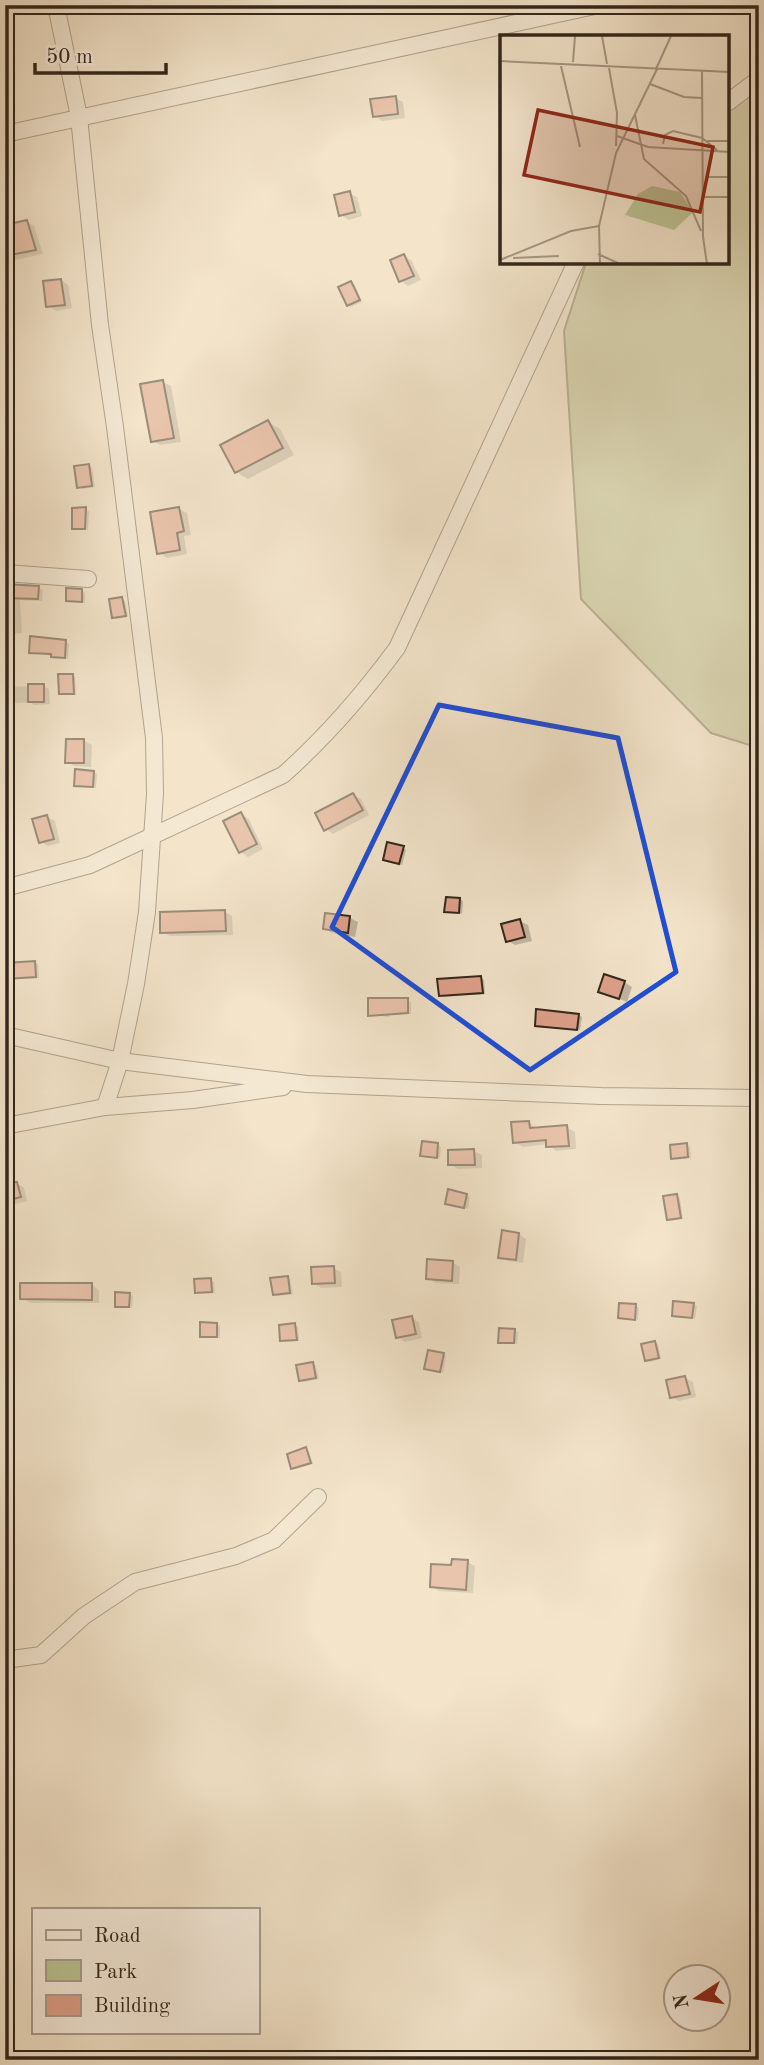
<svg xmlns="http://www.w3.org/2000/svg" width="764" height="2065" viewBox="0 0 764 2065" font-family="'Old Standard TT',serif">
  <style>
    .green { fill: #bdc496; stroke: #787558; stroke-width: 2 }
    .shadow { fill: #0003 }
    .building { fill: #dfa18b; stroke: #32261b; stroke-width: 2 }
    .lines { fill: none; stroke-linecap: round; stroke-linejoin: round }
    .minor-casing { stroke: #625647; stroke-width: 18 }
    .minor { stroke: #f7eddd; stroke-width: 16 }
    .marked { fill: none; stroke: #1d4ed8; stroke-width: 5; stroke-linejoin: round }
    .inset-road { fill: none; stroke: #a69885; stroke-width: 2 }
    .view { fill: #8f2418; fill-opacity: 0.15; stroke: #8f2418; stroke-width: 3.5 }
    .inset-edge { fill: none; stroke: #32261b; stroke-width: 3.5 }
  </style>
  <rect width="100%" height="100%" fill="#f3e4cb"/>
  <filter id="stains"><feTurbulence type="fractalNoise" baseFrequency=".00286" numOctaves="4"/><feColorMatrix values="0 0 0 0 .2 0 0 0 0 .09 0 0 0 0 .02 0 0 0 .5 -.17"/></filter>
  <radialGradient id="worn" r=".72"><stop offset=".6" stop-color="#630" stop-opacity="0"/><stop offset="1" stop-color="#630" stop-opacity=".3"/></radialGradient>
  <polygon class="green" points="759,89 759,748 711,733 581,599 564,331 586,263 727,262 727,110"/>
  <g class="shadow">
    <polygon points="395,98 403,102 405,118 382,121 375,116"/>
    <polygon points="349,193 357,197 362,216 349,220 341,215"/>
    <polygon points="27,222 34,226 43,254 5,262 5,226"/>
    <polygon points="404,256 411,260 421,280 408,286 401,281"/>
    <polygon points="61,280 68,285 72,308 56,311 48,306"/>
    <polygon points="351,283 355,285 362,302 351,307 348,305"/>
    <polygon points="163,382 171,386 181,442 160,445 152,441"/>
    <polygon points="268,422 280,429 294,455 248,479 236,472"/>
    <polygon points="89,466 92,468 95,487 82,489 79,487"/>
    <polygon points="74,509 89,511 88,530 74,528"/>
    <polygon points="179,509 187,513 191,535 184,536 187,554 167,558 159,553"/>
    <polygon points="5,585 38,588 43,590 42,601 20,600 22,633 5,634"/>
    <polygon points="82,591 85,593 85,603 67,600"/>
    <polygon points="122,599 125,601 128,617 117,619 113,617"/>
    <polygon points="66,642 69,644 68,659 31,652"/>
    <polygon points="72,675 75,677 76,695 64,695 61,693"/>
    <polygon points="43,686 49,689 50,704 34,705 30,702 5,704 5,687"/>
    <polygon points="84,741 92,745 91,767 74,766 67,762"/>
    <polygon points="94,772 97,774 96,788 76,785"/>
    <polygon points="353,795 361,799 369,815 333,834 326,829"/>
    <polygon points="241,814 249,819 263,849 248,857 240,852"/>
    <polygon points="47,817 55,821 60,843 48,846 40,841"/>
    <polygon points="403,848 406,850 402,865 385,860"/>
    <polygon points="460,899 463,901 462,914 446,911"/>
    <polygon points="225,912 232,916 233,935 170,936 162,932"/>
    <polygon points="327,915 350,918 358,922 355,937 332,933 325,928"/>
    <polygon points="520,921 528,925 532,941 515,945 508,941"/>
    <polygon points="34,962 38,964 39,978 8,980 8,983 5,984 5,967"/>
    <polygon points="481,978 484,980 485,994 444,997 441,995"/>
    <polygon points="624,982 632,987 627,1002 600,991"/>
    <polygon points="407,1000 411,1002 411,1014 390,1014 390,1017 370,1015"/>
    <polygon points="579,1015 582,1017 580,1030 537,1025"/>
    <polygon points="529,1123 537,1129 567,1127 575,1132 576,1149 556,1151 548,1144 523,1147 515,1142"/>
    <polygon points="438,1145 441,1147 440,1158 426,1156"/>
    <polygon points="686,1145 690,1147 691,1158 676,1160 673,1158"/>
    <polygon points="474,1151 482,1155 482,1168 458,1169 450,1164"/>
    <polygon points="17,1183 24,1188 27,1201 7,1206 5,1186"/>
    <polygon points="467,1195 470,1197 468,1209 447,1203"/>
    <polygon points="677,1196 680,1198 683,1219 672,1221 668,1219"/>
    <polygon points="519,1234 526,1239 523,1263 508,1261 500,1257"/>
    <polygon points="5,1249 13,1251 14,1264 5,1264"/>
    <polygon points="453,1263 460,1267 459,1284 436,1283 428,1278"/>
    <polygon points="333,1268 341,1272 342,1287 321,1288 314,1283"/>
    <polygon points="287,1277 290,1279 293,1294 277,1296 274,1294"/>
    <polygon points="211,1280 214,1282 215,1293 196,1292"/>
    <polygon points="92,1285 99,1290 99,1303 30,1303 22,1298"/>
    <polygon points="129,1295 133,1296 132,1308 116,1306"/>
    <polygon points="693,1305 697,1306 695,1319 673,1315"/>
    <polygon points="636,1306 639,1308 638,1320 620,1317"/>
    <polygon points="411,1318 419,1322 422,1338 405,1342 398,1337"/>
    <polygon points="217,1324 220,1326 220,1338 202,1336"/>
    <polygon points="295,1325 298,1327 299,1341 282,1340"/>
    <polygon points="515,1330 518,1332 517,1344 500,1342"/>
    <polygon points="654,1342 658,1344 661,1359 650,1362 646,1360"/>
    <polygon points="443,1354 446,1356 443,1373 426,1368"/>
    <polygon points="313,1364 316,1366 319,1379 304,1382 301,1380"/>
    <polygon points="685,1378 693,1382 696,1397 679,1401 671,1397"/>
    <polygon points="306,1449 309,1451 313,1464 296,1469 293,1467"/>
    <polygon points="467,1562 475,1566 473,1593 439,1591 431,1586 453,1567"/>
  </g>
  <g class="building">
    <polygon points="396,96 398,114 373,117 370,99"/>
    <polygon points="350,191 355,212 339,216 334,195"/>
    <polygon points="27,220 36,250 5,256 5,225"/>
    <polygon points="404,254 414,276 399,282 390,260"/>
    <polygon points="61,279 65,305 46,307 43,281"/>
    <polygon points="351,281 360,300 347,306 338,287"/>
    <polygon points="163,380 174,438 151,442 140,384"/>
    <polygon points="268,420 283,448 235,473 220,445"/>
    <polygon points="89,464 92,486 77,488 74,466"/>
    <polygon points="86,507 85,529 72,529 72,508"/>
    <polygon points="179,507 184,531 177,533 180,550 157,554 150,512"/>
    <polygon points="5,584 39,586 38,599 5,598"/>
    <polygon points="66,588 82,589 82,602 66,601"/>
    <polygon points="122,597 126,616 112,618 109,599"/>
    <polygon points="30,636 66,640 65,658 51,657 51,654 29,653"/>
    <polygon points="58,674 73,674 74,694 59,694"/>
    <rect x="28" y="684" width="16" height="18"/>
    <polygon points="66,739 84,739 84,763 65,763"/>
    <polygon points="75,769 94,771 93,787 74,786"/>
    <polygon points="353,793 363,810 324,831 315,813"/>
    <polygon points="241,812 257,844 239,853 223,821"/>
    <polygon points="47,815 54,839 39,843 32,819"/>
    <polygon points="387,842 404,846 399,864 383,860"/>
    <polygon points="446,897 460,898 459,913 444,912"/>
    <polygon points="225,910 226,931 160,933 160,912"/>
    <polygon points="325,913 350,916 348,933 323,929"/>
    <polygon points="520,919 525,937 506,942 501,924"/>
    <polygon points="35,961 36,977 5,979 5,963"/>
    <polygon points="604,974 625,981 619,999 598,992"/>
    <polygon points="481,976 483,993 439,996 437,979"/>
    <polygon points="368,998 408,998 408,1013 368,1016"/>
    <polygon points="536,1009 579,1014 577,1030 535,1026"/>
    <polygon points="529,1121 530,1128 567,1125 569,1146 546,1147 546,1140 513,1143 511,1122"/>
    <polygon points="422,1141 438,1143 437,1158 420,1156"/>
    <polygon points="687,1143 688,1157 671,1159 670,1145"/>
    <polygon points="474,1149 475,1165 448,1165 448,1150"/>
    <polygon points="17,1182 21,1197 5,1201 5,1184"/>
    <polygon points="448,1189 467,1194 464,1208 445,1204"/>
    <polygon points="677,1194 681,1218 667,1220 663,1196"/>
    <polygon points="502,1230 519,1233 516,1260 498,1258"/>
    <polygon points="427,1259 453,1261 452,1281 426,1279"/>
    <polygon points="334,1266 335,1283 312,1284 311,1267"/>
    <polygon points="288,1276 290,1293 273,1295 270,1278"/>
    <polygon points="211,1278 212,1292 195,1293 194,1279"/>
    <polygon points="20,1283 92,1283 92,1300 20,1299"/>
    <polygon points="115,1292 130,1293 129,1307 115,1307"/>
    <polygon points="673,1301 694,1303 692,1318 672,1316"/>
    <polygon points="619,1303 636,1304 635,1320 618,1318"/>
    <polygon points="412,1316 416,1334 396,1338 392,1320"/>
    <polygon points="200,1322 217,1323 217,1337 200,1337"/>
    <polygon points="295,1323 297,1340 280,1341 279,1325"/>
    <polygon points="499,1328 515,1329 514,1343 498,1343"/>
    <polygon points="655,1341 659,1358 645,1361 641,1344"/>
    <polygon points="428,1350 444,1353 440,1372 424,1369"/>
    <polygon points="313,1362 316,1378 299,1381 296,1365"/>
    <polygon points="685,1376 690,1394 670,1398 666,1380"/>
    <polygon points="306,1447 311,1463 291,1469 287,1454"/>
    <polygon points="452,1559 468,1560 466,1590 430,1587 431,1564 451,1565"/>
  </g>
  <g class="lines">
    <g class="minor-casing">
      <g id="minor">
        <polyline points="56,5 79,117 100,325 115,427 154,738 155,794 147,912 136,984 120,1061 105,1107"/>
        <polyline points="5,11 9,5"/>
        <polyline points="727,103 759,79"/>
        <polyline points="5,134 599,5"/>
        <polyline points="5,573 88,579"/>
        <path d="M5,888L90,865L283,775C326,737 363,694 397,648L576,262"/>
        <polyline points="5,1035 120,1061 307,1084 601,1096 759,1098"/>
        <polyline points="5,1126 105,1107 193,1100 283,1087"/>
        <polyline points="5,1660 41,1655 84,1616 135,1582 236,1556 274,1540 318,1497"/>
      </g>
    </g>
    <use href="#minor" class="minor"/>
  </g>
  <path d="M0 0H764V2065H0ZM439,705L618,738L676,972L530,1070L332,927Z" fill="#f3e4cb" fill-opacity=".55" fill-rule="evenodd"/>
  <path class="marked" d="M439,705L618,738L676,972L530,1070L332,927Z"/>
  <g transform="translate(500 35)">
    <rect width="229" height="229" fill="#f3e4cb"/>
    <path d="M152,151L180,157L193,177L174,195L125,180L138,159Z" fill="#bdc496"/>
    <path class="inset-road" d="M102,1L107,29M0,26L230,37M73,27L75,1M61,31L80,112M109,33L117,78L116,111M156,34L171,1M202,36L203,202L207,229M150,49L184,62L202,63M135,80L144,124L186,161L201,196M117,101L148,112L230,117M207,106H230M163,109L165,100L173,96L202,103L217,115M208,142H230M202,162H230M98,219L120,229M13,223L59,221M0,225L71,196L99,191M100,229L99,191L116,118L157,34"/>
    <path class="view" d="M38,75L213,112L200,177L24,140Z"/>
    <rect width="229" height="229" class="inset-edge"/>
  </g>
  <rect width="764" height="2065" fill="none" stroke="#f3e4cb" stroke-width="28"/>
  <rect x="7" y="7" width="750" height="2051" fill="none" stroke="#32261b" stroke-width="3.5"/>
  <rect x="14" y="14" width="736" height="2037" fill="none" stroke="#32261b" stroke-width="2"/>
  <rect x="32" y="1908" width="228" height="126" fill="#f7eddd" stroke="#a89d8f" stroke-width="2"/>
  <rect x="46" y="1930" width="35" height="10" fill="#f7eddd" stroke="#a89d8f" stroke-width="2"/>
  <text x="94" y="1942" font-size="21" fill="#32261b">Road</text>
  <rect x="46" y="1960" width="35" height="21" fill="#bdc496" stroke="#a89d8f" stroke-width="2"/>
  <text x="94" y="1978" font-size="21" fill="#32261b">Park</text>
  <rect x="46" y="1995" width="35" height="21" fill="#dfa18b" stroke="#a89d8f" stroke-width="2"/>
  <text x="94" y="2012" font-size="21" fill="#32261b">Building</text>
  <g transform="translate(697 1998) rotate(258)"><circle r="33" fill="#f7eddd" stroke="#a89d8f" stroke-width="2"/>
  <path d="M0-5L12 26L0 18L-12 26Z" fill="#8f2418"/>
  <text y="-10" font-size="19" font-weight="bold" text-anchor="middle" fill="#32261b">N</text>
  </g>
  <path d="M35 63v10h131v-10" fill="none" stroke="#32261b" stroke-width="3.5"/>
  <text x="46" y="63" font-size="21" fill="#32261b" stroke="#f7eddd" stroke-width="5" paint-order="stroke">50 m</text>
  <rect width="100%" height="100%" filter="url(#stains)"/>
  <rect width="100%" height="100%" fill="url(#worn)"/>
</svg>
